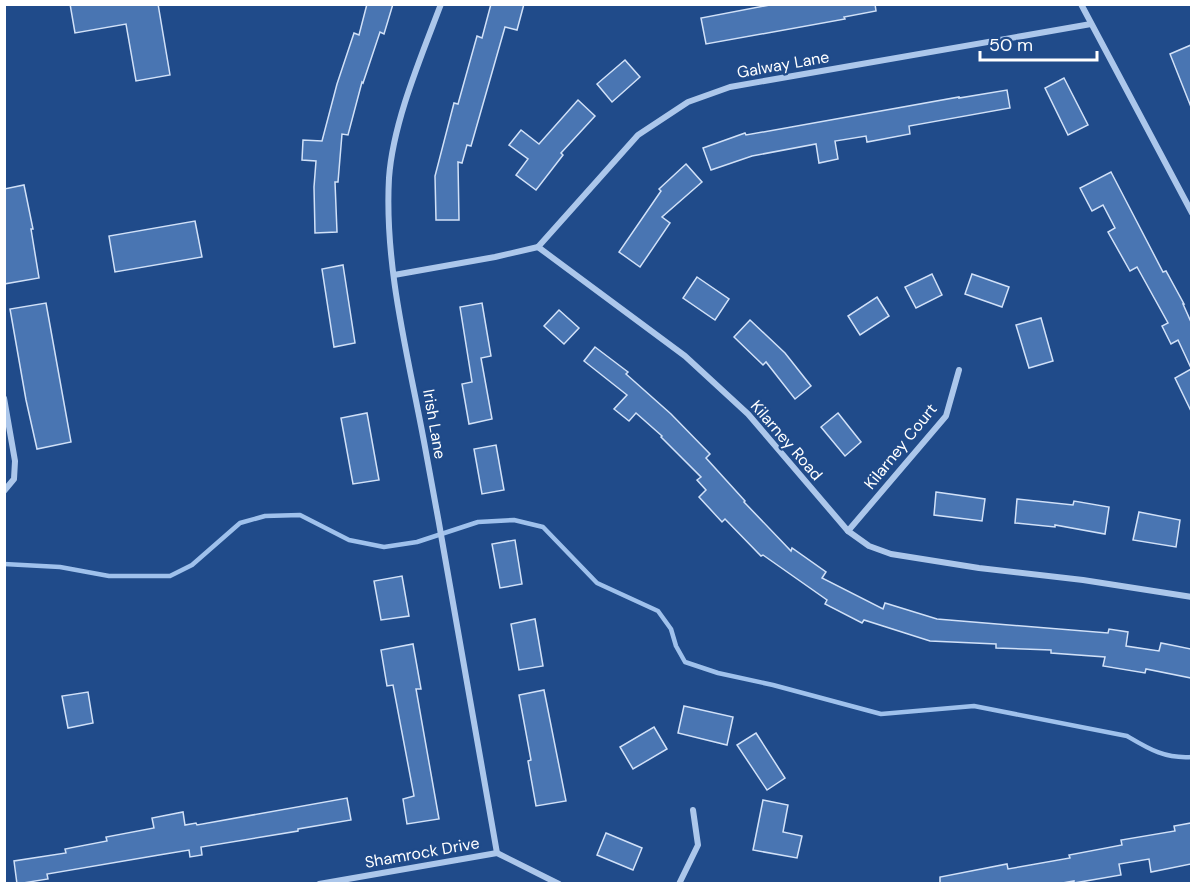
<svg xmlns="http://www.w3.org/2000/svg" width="1196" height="888" viewBox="0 0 1196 888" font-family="'DM Sans',sans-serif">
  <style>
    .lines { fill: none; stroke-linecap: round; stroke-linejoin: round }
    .stream { stroke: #9fc1ec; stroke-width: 4.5 }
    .building { fill: #4975b2; stroke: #d1e1f8; stroke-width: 1.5 }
    .minor { stroke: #acc7eb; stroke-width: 6 }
    .labels { text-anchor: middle; stroke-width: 4.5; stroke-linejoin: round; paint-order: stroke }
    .street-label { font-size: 16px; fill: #fff; stroke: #204b8a }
  </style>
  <rect width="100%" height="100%" fill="#204b8a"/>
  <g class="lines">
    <path class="stream" d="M4,564L60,567L109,576H170L192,565L240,523L265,516L300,515L349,540L384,547L417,542L478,522L514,520L543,527L597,583L658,611L671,629L676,646L685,662L718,673L773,685L881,714L974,706L1127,736C1149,749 1165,759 1192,757"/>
  </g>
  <g class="building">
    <polygon points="70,4 158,4 170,75 136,81 126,24 75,33"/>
    <polygon points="367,4 393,4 384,34 380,32 363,83 362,82 348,135 342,134 338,182 335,182 337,232 315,233 314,187 316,161 302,160 303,140 322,141 337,84 354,33 359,35"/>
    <polygon points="491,4 524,4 517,30 505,27 471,146 467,145 462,163 458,162 459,220 436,220 435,176 454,103 458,104 477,36 482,38"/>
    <polygon points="775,4 875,4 876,11 844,17 845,19 706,44 701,18"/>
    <polygon points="1191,45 1191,107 1170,54"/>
    <polygon points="625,60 640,77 612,102 597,84"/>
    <polygon points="1064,78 1088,125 1068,135 1045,88"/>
    <polygon points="1007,90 1010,108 909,126 910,134 867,142 866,136 835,141 838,159 819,163 816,144 752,156 711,170 703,148 745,133 746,135 959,97 959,98"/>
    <polygon points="578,100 595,116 561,153 563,155 536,190 516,175 528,159 509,145 521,130 539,144"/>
    <polygon points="686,164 702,182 662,217 670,223 640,267 619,252 661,191 659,189"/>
    <polygon points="1111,172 1163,272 1166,271 1184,304 1183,304 1191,322 1191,368 1178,340 1171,344 1162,326 1168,323 1137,267 1130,271 1108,232 1115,228 1103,205 1092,211 1080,188"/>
    <polygon points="24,185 33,229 31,229 39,278 4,284 4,189"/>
    <polygon points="195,221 202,257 115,272 109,236"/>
    <polygon points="343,265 355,343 334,347 322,269"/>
    <polygon points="932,274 942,295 916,308 905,287"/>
    <polygon points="972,274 1009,287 1002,307 965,294"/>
    <polygon points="697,277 729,299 715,320 683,298"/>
    <polygon points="877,297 889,316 860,335 848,316"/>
    <polygon points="46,303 71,442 37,449 26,400 10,309"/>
    <polygon points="482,303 491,356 481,358 492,419 469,424 462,384 472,382 460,307"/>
    <polygon points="559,310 579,328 564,344 544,326"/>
    <polygon points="1041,318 1053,361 1029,368 1016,325"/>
    <polygon points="750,320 785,353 811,386 795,399 766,362 763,365 734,337"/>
    <polygon points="595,347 628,372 626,374 671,414 710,454 706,458 745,501 744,502 791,551 792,548 826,572 822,578 883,609 885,603 937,619 1108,633 1109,629 1128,632 1126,646 1159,651 1161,643 1191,649 1191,678 1146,669 1145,673 1103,666 1105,657 1051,653 1051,650 996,648 996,644 930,641 864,620 862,623 825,604 827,600 763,555 761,556 725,519 722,522 699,497 706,490 697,480 701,477 661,437 662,436 636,413 629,421 614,409 627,395 584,361"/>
    <polygon points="1191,369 1191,411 1175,378"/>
    <polygon points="367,413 379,480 353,484 341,418"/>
    <polygon points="838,413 861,442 845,456 821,427"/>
    <polygon points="496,445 504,490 482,494 474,449"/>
    <polygon points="936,492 985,499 982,521 934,515"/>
    <polygon points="1017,499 1073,505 1074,501 1109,507 1105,534 1055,525 1055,527 1015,523"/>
    <polygon points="1139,512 1180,520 1176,547 1133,540"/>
    <polygon points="515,540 522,584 500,588 492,544"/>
    <polygon points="402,576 409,616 381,620 374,581"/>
    <polygon points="535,619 543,666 519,670 511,624"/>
    <polygon points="413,644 421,689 416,689 439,819 407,824 403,799 414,796 393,685 387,686 381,650"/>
    <polygon points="544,690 566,801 536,806 528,761 531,760 519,695"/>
    <polygon points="88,692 93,723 68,728 62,696"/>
    <polygon points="684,706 733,717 727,745 678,733"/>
    <polygon points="654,727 667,749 633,769 620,747"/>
    <polygon points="756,733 785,778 767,790 737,745"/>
    <polygon points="347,798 351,820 298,829 298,831 201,847 202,855 190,857 189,850 159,855 47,874 48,879 17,884 14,861 66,853 65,849 107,841 106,837 154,828 152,818 183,812 185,825 196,823 197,825"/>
    <polygon points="763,800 788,805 783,832 802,836 797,858 753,850"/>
    <polygon points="1191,823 1191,864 1151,872 1149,859 1119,864 1121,875 1074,883 1074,881 1057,884 940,884 940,877 1007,864 1008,869 1070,858 1069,855 1122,845 1121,840 1175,831 1174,826"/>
    <polygon points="606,833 642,848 633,870 597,855"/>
  </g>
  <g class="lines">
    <g class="minor">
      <path d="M441,4C421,57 393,122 389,178C384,268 409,359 425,447C450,582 474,717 497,853"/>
      <polyline points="1081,4 1192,213"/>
      <polyline points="538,247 638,135 688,102 730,87 1091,24"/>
      <polyline points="394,275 495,257 538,247 685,356 748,414 848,531 869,546 891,554 979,568 1083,580 1192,597"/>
      <polyline points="4,398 15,461 14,479 4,491"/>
      <polyline points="848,531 946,416 959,370"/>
      <polyline points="319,884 497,853 559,884"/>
      <polyline points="679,884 698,845 693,810"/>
    </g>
  </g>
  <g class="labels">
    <g class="street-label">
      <text transform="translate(783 64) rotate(-10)" y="6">Galway Lane</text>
      <text transform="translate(435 424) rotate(80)" y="6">Irish Lane</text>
      <text transform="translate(787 440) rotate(49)" y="6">Kilarney Road</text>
      <text transform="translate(900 446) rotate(-51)" y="6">Kilarney Court</text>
      <text transform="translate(422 852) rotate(-10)" y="6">Shamrock Drive</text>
    </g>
  </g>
  <rect width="1196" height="888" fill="none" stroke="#ffffff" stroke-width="12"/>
  <path d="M980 51v9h117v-9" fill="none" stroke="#ffffff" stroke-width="3"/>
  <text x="989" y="51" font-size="18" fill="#ffffff" stroke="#204b8a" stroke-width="4.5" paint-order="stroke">50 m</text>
</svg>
